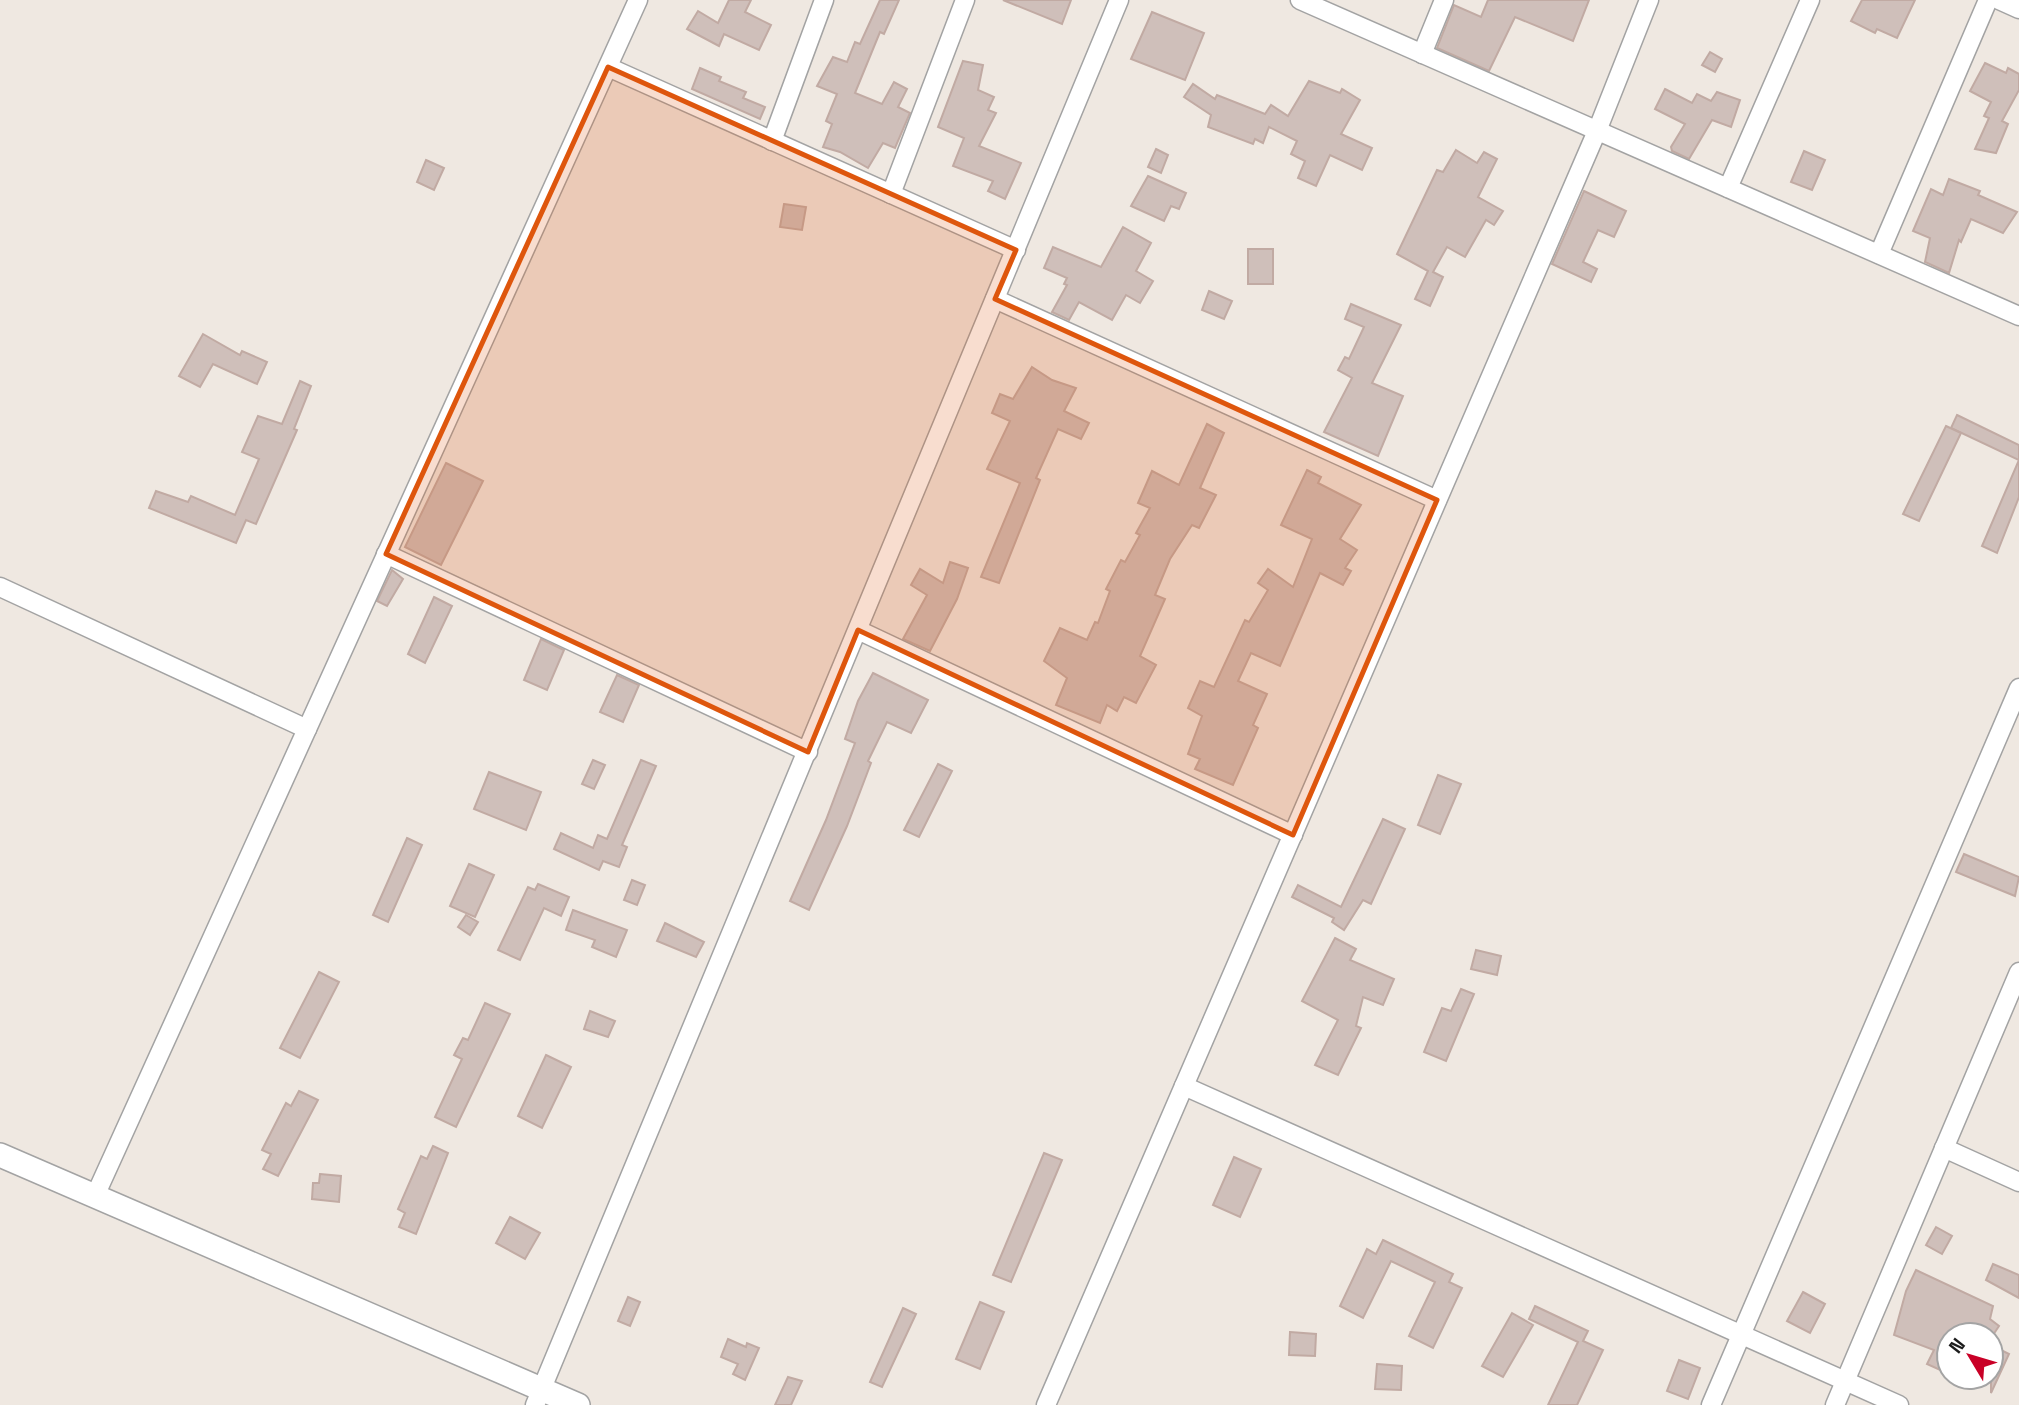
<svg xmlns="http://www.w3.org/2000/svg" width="2019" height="1405" viewBox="0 0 2019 1405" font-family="'Space Grotesk',sans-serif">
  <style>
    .building { fill: #cfbfba; stroke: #c1aaa3; stroke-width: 2 }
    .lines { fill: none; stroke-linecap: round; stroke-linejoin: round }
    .minor-casing { stroke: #a3a3a3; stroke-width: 21 }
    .tertiary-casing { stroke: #a3a3a3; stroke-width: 26 }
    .minor { stroke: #fff; stroke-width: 18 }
    .tertiary { stroke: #fff; stroke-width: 23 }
    .marked { fill: #de560d; fill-opacity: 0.2; stroke: #de560d; stroke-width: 5; stroke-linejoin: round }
  </style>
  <rect width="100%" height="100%" fill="#efe8e1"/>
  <g class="building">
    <polygon points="729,0 751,0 745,12 771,25 759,50 724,34 719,46 687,29 698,11 718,23"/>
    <polygon points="880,0 899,0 884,34 880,32 855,93 882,104 894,82 907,89 898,107 910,113 895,148 883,143 868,168 840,152 823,147 832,124 826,121 837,94 817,86 833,57 847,62 855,42 860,44"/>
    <polygon points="1003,0 1071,0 1062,24"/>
    <polygon points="1488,0 1589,0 1573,41 1515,17 1489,71 1437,48 1454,5 1481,17"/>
    <polygon points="1862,0 1915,0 1897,38 1877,29 1875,33 1851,21"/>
    <polygon points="1152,12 1204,33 1185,80 1131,59"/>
    <polygon points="1710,52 1722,59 1715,72 1702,65"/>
    <polygon points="963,61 983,65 978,90 994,97 988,110 996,113 979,146 1021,163 1005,199 988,191 993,181 953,166 964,138 938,127"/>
    <polygon points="1985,63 2006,73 2008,68 2019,74 2019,90 2002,121 2008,124 1996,153 1975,149 1989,118 1984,116 1991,102 1970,91"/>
    <polygon points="700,68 721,77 719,81 746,92 743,98 765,107 760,119 692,89"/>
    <polygon points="1309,81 1340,93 1342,89 1360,100 1341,134 1372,148 1362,170 1330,155 1316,186 1298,178 1305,161 1291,154 1297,141 1269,127 1263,143 1255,139 1253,144 1208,127 1211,115 1184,97 1193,84 1215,99 1217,95 1265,114 1271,105 1288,116"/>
    <polygon points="1665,89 1692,103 1697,94 1711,101 1717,92 1740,100 1731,127 1712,120 1689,159 1672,151 1671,147 1685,124 1655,109"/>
    <polygon points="1156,149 1168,155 1161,173 1148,167"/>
    <polygon points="1456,150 1477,163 1484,152 1497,159 1478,197 1503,211 1494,225 1486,220 1465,257 1447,247 1433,272 1443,277 1430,306 1415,299 1428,271 1397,254 1437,170 1443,172"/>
    <polygon points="1804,151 1825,160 1812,190 1791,182"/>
    <polygon points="426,160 444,168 434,190 417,182"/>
    <polygon points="1148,176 1186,193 1179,209 1171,206 1164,221 1131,206"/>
    <polygon points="1949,179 1980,191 1978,195 2017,212 2003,233 1971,219 1961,242 1959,240 1949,273 1925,262 1930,238 1913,231 1931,189 1943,195"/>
    <polygon points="1584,191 1626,211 1614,237 1598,230 1583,262 1597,269 1591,282 1552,264"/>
    <polygon points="784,204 806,207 802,230 780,227"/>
    <polygon points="1123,227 1151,243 1136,271 1153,281 1140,303 1126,295 1112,320 1079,302 1069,320 1052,312 1067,285 1064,284 1067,278 1044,268 1053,247 1101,267"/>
    <rect x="1248" y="249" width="25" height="35"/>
    <polygon points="1209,291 1232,301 1224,319 1202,310"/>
    <polygon points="1351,304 1401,325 1372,383 1403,396 1378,456 1324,432 1352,378 1338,370 1345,357 1349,359 1364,327 1345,319"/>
    <polygon points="203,334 240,355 242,351 267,362 257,384 213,364 200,387 179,376"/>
    <polygon points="1032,367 1052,380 1076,388 1064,411 1089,423 1081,439 1058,429 1036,478 1040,480 999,583 981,577 1020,483 987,469 1010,421 992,413 1000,394 1013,399"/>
    <polygon points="300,381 311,386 294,429 297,430 256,524 246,520 236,543 149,508 156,491 188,502 191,496 235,515 259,459 242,452 258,416 282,424"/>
    <polygon points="1957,415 2019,445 2019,497 1997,553 1982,546 2019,460 1951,428"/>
    <polygon points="1207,424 1224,433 1200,488 1216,495 1199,528 1192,525 1170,559 1155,595 1165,599 1140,656 1156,665 1136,703 1124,697 1117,711 1107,705 1100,723 1056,705 1067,678 1044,661 1060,628 1087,640 1095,622 1098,623 1110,591 1106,589 1121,560 1125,562 1140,535 1136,533 1150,508 1138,503 1152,471 1179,485"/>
    <polygon points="1946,426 1961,433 1919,521 1903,514"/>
    <polygon points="446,463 483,481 441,565 405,547"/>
    <polygon points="1307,470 1321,477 1318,483 1361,505 1340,539 1357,550 1345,568 1351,571 1343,585 1320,573 1280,666 1251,653 1238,681 1267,694 1253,725 1258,728 1233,785 1195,769 1200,759 1188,754 1202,716 1188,708 1200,681 1214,687 1245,620 1249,622 1268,590 1258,583 1268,569 1293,587 1312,539 1281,525"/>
    <polygon points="950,562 968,568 957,599 930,651 903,639 927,595 911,585 920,569 943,583"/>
    <polygon points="392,570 403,579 387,606 377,601"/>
    <polygon points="434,597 452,606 425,663 408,654"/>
    <polygon points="541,639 564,650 547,690 524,680"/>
    <polygon points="873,673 928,700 911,733 887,722 868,761 871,763 847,826 809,910 790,901 826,820 855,743 845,739 858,701"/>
    <polygon points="617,675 639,685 623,722 600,712"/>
    <polygon points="593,760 605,765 594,789 582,784"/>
    <polygon points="641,760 656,766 622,845 627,847 619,867 603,861 599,870 554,849 561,833 593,848 598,835 607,839"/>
    <polygon points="938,764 952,771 919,837 904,830"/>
    <polygon points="489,772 541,792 526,830 474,809"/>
    <polygon points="1438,775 1461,784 1440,834 1418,825"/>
    <polygon points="1383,819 1405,829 1371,904 1363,900 1344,930 1332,922 1334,918 1292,897 1298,885 1341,907"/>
    <polygon points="407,838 422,845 388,922 373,915"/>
    <polygon points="1964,854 2019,877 2015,896 1956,872"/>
    <polygon points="469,864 494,875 475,917 450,906"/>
    <polygon points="632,880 645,885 637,905 624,900"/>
    <polygon points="538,884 569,897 561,916 544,908 520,960 498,950 528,887 535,890"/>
    <polygon points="573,910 627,930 616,957 592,947 595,940 566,930"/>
    <polygon points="466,915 478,922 470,935 458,927"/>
    <polygon points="665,923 704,942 696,957 657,941"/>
    <polygon points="1335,938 1356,949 1350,960 1394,979 1383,1005 1363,997 1356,1026 1361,1028 1338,1075 1315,1065 1338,1020 1302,1001"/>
    <polygon points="1476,950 1501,956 1497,975 1471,969"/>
    <polygon points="319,972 339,982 300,1058 280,1048"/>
    <polygon points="1461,989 1474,994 1446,1061 1424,1052 1442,1008 1451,1011"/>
    <polygon points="485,1003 510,1014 456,1127 435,1117 462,1059 454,1055 463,1038 468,1040"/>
    <polygon points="590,1011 615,1021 608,1037 584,1029"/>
    <polygon points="546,1055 571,1067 542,1128 518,1116"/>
    <polygon points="299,1091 318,1100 278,1176 263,1169 271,1154 262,1150 286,1103 291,1106"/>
    <polygon points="433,1146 448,1153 416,1234 399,1227 405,1213 398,1209 421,1156 427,1159"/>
    <polygon points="1044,1153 1062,1160 1011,1282 993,1275"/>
    <polygon points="1234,1157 1261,1169 1240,1217 1213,1205"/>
    <polygon points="320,1174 341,1176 339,1202 312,1199 313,1183 319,1183"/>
    <polygon points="510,1217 540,1233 525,1259 496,1243"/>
    <polygon points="1936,1227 1952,1236 1942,1254 1926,1245"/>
    <polygon points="1383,1240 1453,1274 1449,1282 1462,1288 1433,1348 1409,1336 1435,1282 1391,1261 1363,1318 1340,1306 1367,1249 1376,1254"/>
    <polygon points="1993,1264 2019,1275 2019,1298 1986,1280"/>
    <polygon points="1916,1270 1993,1306 1990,1319 1999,1326 1993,1335 1949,1335 1949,1374 1927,1364 1934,1350 1894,1335 1906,1291"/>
    <polygon points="1803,1292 1825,1304 1810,1333 1787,1321"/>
    <polygon points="628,1297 640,1302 630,1326 618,1321"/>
    <polygon points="980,1302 1004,1312 980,1369 956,1359"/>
    <polygon points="1535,1306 1588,1331 1583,1341 1603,1350 1577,1405 1548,1405 1578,1342 1529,1319"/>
    <polygon points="903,1308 916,1314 882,1387 870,1382"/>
    <polygon points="1512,1313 1533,1325 1503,1377 1482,1366"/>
    <polygon points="1290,1332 1316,1334 1315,1356 1289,1355"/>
    <polygon points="728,1339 746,1347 747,1343 759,1348 745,1380 733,1374 738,1364 721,1357"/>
    <polygon points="1991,1345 2009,1354 1991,1393"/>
    <polygon points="1679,1360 1700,1368 1688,1399 1667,1391"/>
    <polygon points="1377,1364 1402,1366 1401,1390 1375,1389"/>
    <polygon points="788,1377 802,1381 791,1405 775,1405"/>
  </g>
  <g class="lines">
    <g class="minor-casing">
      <g id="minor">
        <polyline points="1300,0 2019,316"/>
        <polyline points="1999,0 2019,9"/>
        <polyline points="1422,54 1444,0"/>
        <polyline points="608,67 1016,250"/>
        <polyline points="772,141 824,0"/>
        <polyline points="1728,188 1810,0"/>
        <polyline points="891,194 965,0"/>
        <polyline points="1879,254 1988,0"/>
        <polyline points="995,299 1437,500"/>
        <polyline points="386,554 808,752"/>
        <polyline points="0,587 307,729"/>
        <polyline points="858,630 1293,835"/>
        <polyline points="1184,1086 1899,1405"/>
        <polyline points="1944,1148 2019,1182"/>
        <polyline points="95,1196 638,0"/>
        <polyline points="535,1405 1119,0"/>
        <polyline points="1046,1405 1597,131 1649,0"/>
        <polyline points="1711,1405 2019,688"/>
        <polyline points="1835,1405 2019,972"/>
      </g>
    </g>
    <g class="tertiary-casing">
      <polyline id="tertiary" points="0,1155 578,1405"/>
    </g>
    <use href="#minor" class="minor"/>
    <use href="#tertiary" class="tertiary"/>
  </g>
  <path class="marked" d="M608,67L1016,250L995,299L1437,500L1293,835L858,630L808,752L386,554Z"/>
  <g transform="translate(1970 1356) rotate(308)"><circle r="33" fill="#ffffff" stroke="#a4a4a4" stroke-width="2"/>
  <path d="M0-5L12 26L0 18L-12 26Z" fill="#c90027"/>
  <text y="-10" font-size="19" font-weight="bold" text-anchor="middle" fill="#1c1c1c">N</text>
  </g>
</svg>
